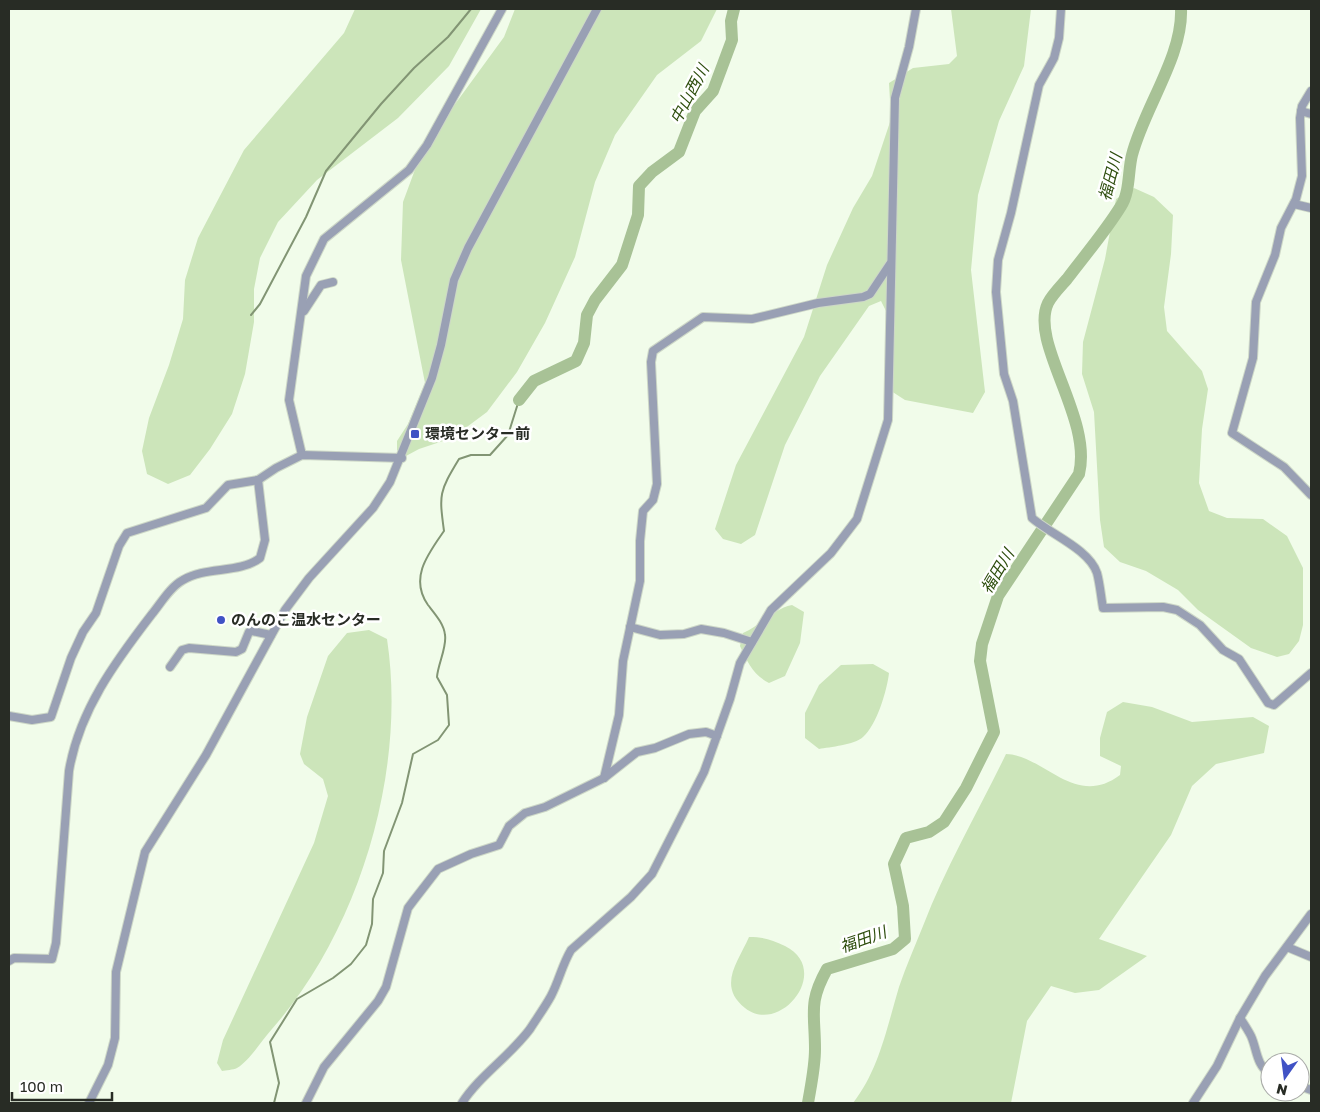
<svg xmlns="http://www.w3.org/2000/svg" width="1320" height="1112" viewBox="0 0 1320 1112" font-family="'Golos Text','Noto Sans JP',sans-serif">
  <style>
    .green { fill: #cce5ba }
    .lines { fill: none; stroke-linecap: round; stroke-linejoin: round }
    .stream { stroke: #829574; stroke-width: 2 }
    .river { stroke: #a8c296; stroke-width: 12 }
    .minor-casing { stroke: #cdd7c7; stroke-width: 10 }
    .minor { stroke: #99a0b4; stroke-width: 8 }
    .poi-dot { fill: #4052c5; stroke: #fff; stroke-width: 2 }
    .labels { text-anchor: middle; stroke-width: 5; stroke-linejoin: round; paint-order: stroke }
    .poi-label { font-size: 15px; font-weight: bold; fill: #282c25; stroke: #fff; text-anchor: start }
    .water-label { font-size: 16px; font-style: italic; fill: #2e4e0e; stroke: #fff }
  </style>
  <rect width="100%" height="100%" fill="#f1fcea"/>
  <g class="green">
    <polygon points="355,9 481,9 449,66 398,118 317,180 278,222 260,258 254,289 254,322 245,374 232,414 210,449 190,475 168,484 147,474 142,451 149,418 169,365 183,319 185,280 198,238 244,150 344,33"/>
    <polygon points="515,9 717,9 701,41 657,75 615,135 595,182 575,257 545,323 517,372 487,412 452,438 419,449 406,456 397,450 397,441 408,424 425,383 401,260 403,202 423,148 504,37"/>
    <polygon points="951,9 1031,9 1024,66 999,121 978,195 971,270 985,392 973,413 905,400 888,389 888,315 881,301 869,306 820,376 785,445 755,535 741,544 723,539 715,529 736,465 804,337 827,265 853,208 872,176 891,119 889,83 913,68 949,64 957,56"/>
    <polygon points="1134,188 1154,197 1173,215 1171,254 1164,307 1167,331 1202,371 1208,389 1202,429 1199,483 1209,511 1227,518 1263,519 1287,536 1303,568 1303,625 1299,641 1289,654 1277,657 1251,648 1198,610 1178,590 1146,571 1120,562 1104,547 1100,520 1094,412 1082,374 1083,342 1105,259 1116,199"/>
    <path d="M792,605L804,612L800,643L785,676L769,683C753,675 747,661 740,646L743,633C761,625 773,609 792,605Z"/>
    <path d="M369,630L387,639C407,770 360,929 272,1029C262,1040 250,1060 237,1068C233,1070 226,1070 222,1071L217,1063L223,1040L314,843L328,796L323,779L304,764L300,754L307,717L328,656L347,633Z"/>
    <path d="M873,664L889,673C887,690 877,725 863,737C854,745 830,747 819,749L805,738V713L819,685L841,665Z"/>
    <path d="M1123,702L1152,707L1192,722L1253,717L1269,726L1264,753L1216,764L1192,786L1171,835L1099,939L1147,956L1099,990L1075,993L1051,986L1027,1021L1011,1103H853C879,1070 887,1027 899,987C906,966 915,946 923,926C946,866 978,812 1006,754C1044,755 1075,809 1120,775L1121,766L1100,756V738L1107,712Z"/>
    <path d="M749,937C764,937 772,940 785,946C833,970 780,1036 745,1008C717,986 738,962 749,937Z"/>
  </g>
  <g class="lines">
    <g class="stream">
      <polyline points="251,315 260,304 306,217 326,171 381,104 414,68 448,37 471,9"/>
      <path d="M274,1103L279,1083L270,1042L297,999L333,978L351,964L366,945L372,924L373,899L383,873L384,851L402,803L413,754L438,740L449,725L447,695L437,677C438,664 447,647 445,635C444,624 435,614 428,605C409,578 428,554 444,531C439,494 439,492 459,459L471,455H490L508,435L519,400"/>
    </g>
    <g class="river">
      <polyline points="519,400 534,381 576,361 584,343 587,315 595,300 622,265 638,215 639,186 652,172 679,152 695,111 713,91 732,40 731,21 734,9"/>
      <path d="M808,1103C811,1085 815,1067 815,1049C815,1013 808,1003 827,969L893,949L905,939L903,906L894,864L906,838L929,832L944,822L966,788L994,732L980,661L982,644L998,596L1079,474C1093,418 1029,343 1048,303C1052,295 1061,286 1067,279C1085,255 1105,232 1121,206C1130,193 1128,170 1132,155C1144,108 1183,56 1181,9"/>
    </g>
    <g class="minor-casing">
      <g id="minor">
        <path d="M1061,9L1059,38L1054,58L1039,85L1011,213L998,260L996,292L1004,374L1013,401L1032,518C1050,534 1089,549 1097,573C1100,584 1101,597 1103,608L1163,607L1177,610L1200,625L1223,650L1239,659L1268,703L1274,705L1311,673"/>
        <polyline points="1311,91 1302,106 1300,118 1302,176 1296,199 1281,228 1275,255 1256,302 1253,358 1232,433 1284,467 1311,495"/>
        <polyline points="1301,111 1311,114"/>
        <polyline points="1294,204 1311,208"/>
        <polyline points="304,311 321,285 333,282"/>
        <polyline points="302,455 289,400 306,276 324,239 409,170 427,145 502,9"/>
        <polyline points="630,627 660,635 684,634 701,629 724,633 752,642"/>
        <polyline points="170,667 182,650 189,648 236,652 242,649 249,632 252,631 271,635"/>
        <polyline points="9,716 32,720 51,717 71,658 83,632 96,613 119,546 127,533 206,508 228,485 258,480 276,468 302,455 402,458"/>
        <polyline points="604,778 619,715 623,661 640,581 640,541 643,511 653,500 657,484 651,362 653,351 703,317 752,319 818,303 863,297 870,294 890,264"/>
        <polyline points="1287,947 1311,957"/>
        <path d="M9,961L14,958L52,959L56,943L69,771C79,711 115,662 152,614C161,603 170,587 183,580C206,566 239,574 260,558L265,540L258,480"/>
        <path d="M1240,1018C1244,1024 1248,1030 1251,1036C1257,1049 1256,1065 1270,1074"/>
        <polyline points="1300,1086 1311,1090"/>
        <polyline points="89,1103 108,1065 115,1038 116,972 145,852 206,755 285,610 309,578 373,508 390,482 432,378 441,345 454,280 468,248 597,9"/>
        <polyline points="306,1103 324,1067 378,1001 386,987 408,908 414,900 438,869 471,854 499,845 509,826 525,813 545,807 604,778 637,752 655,748 689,734 706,732 717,736"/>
        <path d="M462,1103C479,1076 510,1056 530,1029C537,1018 545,1007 551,996C559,981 562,965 571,950L631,897L652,874L704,772L730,699L740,663L771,610L831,553L857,519L888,420L895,98L909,47L916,9"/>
        <polyline points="1193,1103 1217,1066 1240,1018 1265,976 1311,914"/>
      </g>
    </g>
    <use href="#minor" class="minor"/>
  </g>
  <g class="poi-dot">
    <rect x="410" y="429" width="10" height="10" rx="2.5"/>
    <circle cx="221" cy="620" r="5"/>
  </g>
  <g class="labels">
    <g class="poi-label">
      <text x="425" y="439">環境センター前</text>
      <text x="231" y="625">のんのこ温水センター</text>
    </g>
    <g class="water-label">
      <text transform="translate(689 94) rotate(-62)" y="6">中山西川</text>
      <text transform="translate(1110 177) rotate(-75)" y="6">福田川</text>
      <text transform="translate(997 571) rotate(-59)" y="6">福田川</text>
      <text transform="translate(863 939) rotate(-20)" y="6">福田川</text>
    </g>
  </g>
  <rect width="1320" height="1112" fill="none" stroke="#282c25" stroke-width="20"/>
  <g transform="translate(1285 1077) rotate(194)"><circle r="24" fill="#ffffff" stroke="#a9aba8"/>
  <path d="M0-4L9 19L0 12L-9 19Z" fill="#4052c5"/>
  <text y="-8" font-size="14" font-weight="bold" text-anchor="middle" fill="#282c25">N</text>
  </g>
  <path d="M12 1092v8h100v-8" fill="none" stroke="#282c25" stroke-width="2.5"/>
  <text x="20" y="1092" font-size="15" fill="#282c25" stroke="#ffffff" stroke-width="4" paint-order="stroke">100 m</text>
</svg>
